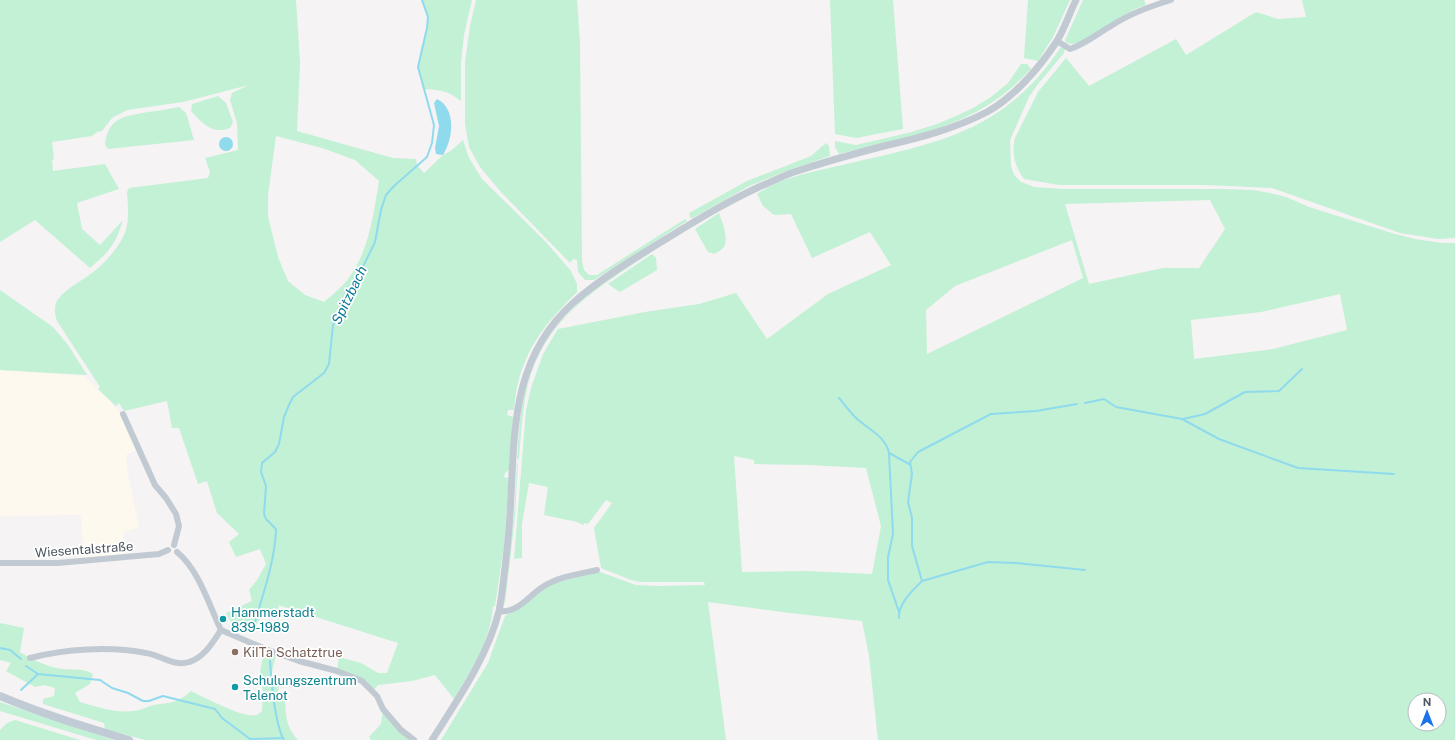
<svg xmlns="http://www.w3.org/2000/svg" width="1455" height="740" viewBox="0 0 1455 740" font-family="'Public Sans',sans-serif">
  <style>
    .commercial { fill: #fdf9ef }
    .green { fill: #c3f1d5; fill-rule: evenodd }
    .water { fill: #90daee }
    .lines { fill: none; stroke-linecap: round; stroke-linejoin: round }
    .stream { stroke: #90daee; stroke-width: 2 }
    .minor { stroke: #c1cad2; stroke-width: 6 }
    .tertiary { stroke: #c1cad2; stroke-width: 7 }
    .secondary { stroke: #c1cbd6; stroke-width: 8 }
    .culture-dot { fill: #0f9aa8; stroke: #fff; stroke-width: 1.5 }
    .education-dot { fill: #8d6e63; stroke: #fff; stroke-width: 1.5 }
    .labels { text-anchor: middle; stroke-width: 3.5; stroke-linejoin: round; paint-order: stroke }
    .street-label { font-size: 13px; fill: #4a5661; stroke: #fff }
    .culture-label { font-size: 13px; fill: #0d838f; stroke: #fff; text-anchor: start }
    .education-label { font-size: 13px; fill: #785e54; stroke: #fff; text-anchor: start }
    .water-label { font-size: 14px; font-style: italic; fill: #0c7c9b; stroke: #fff }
  </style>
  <rect width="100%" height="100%" fill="#f5f3f3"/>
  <polygon class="commercial" points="0,370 84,376 122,414 138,449 126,455 128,474 139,527 124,532 122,556 84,560 81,515 0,516"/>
  <g class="green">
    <path d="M0,0H296L300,63L297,131L393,158L416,159L417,165L424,173L443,155L452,150L463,140L469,158L482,179L545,241L571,271L577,284V292C549,320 530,341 519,379C516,389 515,400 514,410H508L507,415L513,417L509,470L505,473L504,477L509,478L504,545L495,606H493C491,640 471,670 454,699L435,675L412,681L378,685L373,691L361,681L337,671L339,657L361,663L378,673H387L398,643L278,605L281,612L272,618L263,615L253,629L231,622L226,613L252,601L249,590L257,580L266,564L260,549L236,557L229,542L239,534L217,513L207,481L198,484L179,428H172L167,401L124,411L119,403L116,406L98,389L100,387L57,321C55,315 54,310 56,303C62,289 87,279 98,268C107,260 117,249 123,237C130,224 128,207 127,192L129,188L208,178L210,172L205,158L238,150L237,123L230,100L232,93L249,85L183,102L127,110L112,118L102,131L97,132L92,136L52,142L54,159L52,160L53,171L105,164L119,189L77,203L82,229L100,245L123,220C115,245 110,251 90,268L35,220L0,242ZM276,136L322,148L355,160L379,181C374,211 370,244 354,270C347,283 335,293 324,302L305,295L288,281L278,257L268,216V195Z"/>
    <path d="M422,0H472L464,35L461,62V101C448,91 441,90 424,89L418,67L427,28L428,17Z"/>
    <polygon points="476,0 577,0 580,43 582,261 584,270 589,275 597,275 685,219 687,221 594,280 585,280 578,272 577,260 573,259 570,263 501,192 480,167 469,147 465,124 465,62 470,26"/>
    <polygon points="830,0 893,0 903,129 856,138 835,134"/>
    <polygon points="1028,0 1070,0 1053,37 1038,61 1024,58"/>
    <polygon points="1083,0 1144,0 1146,5 1135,9 1080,42 1072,44 1066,43 1065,40"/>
    <path d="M1302,0H1455V238L1438,239L1400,233L1272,188L1206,185H1059L1024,179C1015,167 1011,153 1015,138L1038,92L1066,58L1089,86L1176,39L1186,55L1256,12L1278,19L1306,17Z"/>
    <path d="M1061,47L1065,48L1064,53L1038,84L1029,97L1010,140L1011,166L1014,175L1021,182L1034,187L1064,189H1225L1253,190L1270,193L1286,197L1309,207L1395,234L1415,239L1442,243H1455V740H878L869,656L862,621L790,613L708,602L726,740H441L488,663L505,616L531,600L549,585L582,575L600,572L636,585L657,586L705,585L704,582H640L631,580L601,568L594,528L612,503L606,500L588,524L585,523L583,525L577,522L544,515L548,487L529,483L522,524V558L514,559L526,410L531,388L543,354L558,329L645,312L699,304L736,293L767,339L828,294L891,265L870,232L812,258L791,214L774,215L763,206L757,194C765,189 774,184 784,180C805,173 829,168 851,163C942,142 1006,130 1061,47ZM1210,200L1225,229L1199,268H1163L1089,284L1065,204ZM1072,240L1083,278L927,354L926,310L955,286ZM1340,294L1347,330L1273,349L1194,359L1191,320L1261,312ZM734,456L754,460V464L809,465L866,468L881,526L872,574L806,571L742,572ZM1415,700H1439V724H1415Z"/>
    <path d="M1021,64H1027L1031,69C1020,80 1008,92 994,101C949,132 891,141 839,154L835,147V141L856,145L908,133L937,124L956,116L973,108L991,97L1008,83Z"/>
    <path d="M218,96L226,103L233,122L230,128C212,135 202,123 191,111L192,104Z"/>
    <path d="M179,107L186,113L194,140L108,149L105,145C108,117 125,116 148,112C158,111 169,109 179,107Z"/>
    <polygon points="826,143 829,146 830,156 789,170 749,186 691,219 689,213 747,181 811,156"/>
    <path d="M719,213C722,222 730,240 723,248C721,251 717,252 714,254L708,252L695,229Z"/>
    <path d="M649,252L650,253C595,290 543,319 527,389C522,412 521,436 519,459H517C519,432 520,405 528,380C546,318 598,285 649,252Z"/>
    <polygon points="652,254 656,258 657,270 620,292 608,284"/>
    <polygon points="0,290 53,327 68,345 87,375 0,370"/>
    <polygon points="517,463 518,464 515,517 505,603 504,603 514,517"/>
    <path d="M0,623L24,628L20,652C32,660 48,667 62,669C73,670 83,668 93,674L90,684L75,693L80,702C97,707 114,713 133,711C139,711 147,707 154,705C171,702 177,704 191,691C204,697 244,719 257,715C259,714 260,712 262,711L263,693L260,672L264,651L276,655L271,676L281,679L277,694L285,697C286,714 285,726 298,740H145L105,729L104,723L43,704V699L54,696L55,688L44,685L35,687L6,671L11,663L0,660Z"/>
    <polygon points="0,702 114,740 96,740 0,711"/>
    <polygon points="383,709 414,740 371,740 369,737 381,724"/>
    <polygon points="15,720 80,740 0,740 0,730 7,723"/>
  </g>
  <g class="water">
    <path d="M437,99C457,109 453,139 443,155L436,154L435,148L439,126L434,103Z"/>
    <circle cx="226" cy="144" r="7"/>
  </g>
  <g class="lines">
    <g class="stream">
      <path d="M839,398C844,404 849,411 855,417C866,428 886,436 889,453L909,464"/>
      <polyline points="1085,403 1104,399 1116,407 1182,419 1219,439 1298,468 1394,474"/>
      <polyline points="1183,419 1205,414 1245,392 1279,391 1302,369"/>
      <polyline points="889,453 893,534 888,557 888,580 899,612"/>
      <polyline points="922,581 988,562 1015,563 1085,570"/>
      <path d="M899,618C898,604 912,591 922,581L912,546V518L908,502L912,474L910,462L918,452L991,414L1036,411L1077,404"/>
      <path d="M253,629C262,596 275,563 276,529L266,519L264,514L266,486L261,472L262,463L275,452L279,444L284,417L289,405L293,397L324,373L329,364L333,325L339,310L353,287L375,242L381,210L386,195L394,186L427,157L432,143L434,125L418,67L427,28L428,17L422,0"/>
      <polyline points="0,648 10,650 21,659"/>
      <path d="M270,661C271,680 275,725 284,740"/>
      <polyline points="26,666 38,674 100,680 112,688 128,693 143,701 149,701 163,696 215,709 222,718 250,739 283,738"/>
      <polyline points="21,690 38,674"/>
    </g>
    <g class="minor">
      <path d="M1057,41L1070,49C1085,44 1097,34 1111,26C1129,14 1151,6 1171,0"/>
      <polyline points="123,414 155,485 166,498 176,514 179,526 174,545"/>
      <path d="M177,552C199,570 209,605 221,630L268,650L299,661L337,671L362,681L377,696L383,709L401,730L414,740"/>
      <polyline points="0,563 58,563 159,554 168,550"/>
      <path d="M499,611C516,614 528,597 541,588C557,577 578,574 597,570"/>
      <path d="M30,658C65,649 110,646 146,653C161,655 173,667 189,662C204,658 213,642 221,630"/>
    </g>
    <path class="tertiary" d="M432,740C458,699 487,658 499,611C502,597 503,582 505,568C507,550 509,532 510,514C515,436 509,361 573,303C601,278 635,258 666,239C697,220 728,201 761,186C771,182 781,177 791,173C821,163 853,154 884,146C919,138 954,129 987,112C1013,98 1039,68 1055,44C1064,31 1069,14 1076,0"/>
    <path class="secondary" d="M0,696C42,714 86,727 129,740"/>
  </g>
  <g class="culture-dot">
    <circle cx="223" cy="619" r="4"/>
    <circle cx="235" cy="687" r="4"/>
  </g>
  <circle class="education-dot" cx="235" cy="652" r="4"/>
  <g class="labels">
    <g class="street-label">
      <text transform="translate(84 549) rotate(-4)" y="5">Wiesentalstraße</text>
    </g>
    <g class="culture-label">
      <text x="231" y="617">Hammerstadt<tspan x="231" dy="15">839-1989</tspan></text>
      <text x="243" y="685">Schulungszentrum<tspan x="243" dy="15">Telenot</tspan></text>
    </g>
    <g class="education-label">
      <text x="243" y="657">KiITa Schatztrue</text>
    </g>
    <g class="water-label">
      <text transform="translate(349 295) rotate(-64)" y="5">Spitzbach</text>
    </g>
  </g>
  <g transform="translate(1427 712)"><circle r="19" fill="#ffffff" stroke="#b7bbc0"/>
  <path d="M0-3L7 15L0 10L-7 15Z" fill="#1a73e8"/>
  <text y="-6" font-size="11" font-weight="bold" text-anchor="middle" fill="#4a5661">N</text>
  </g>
</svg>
